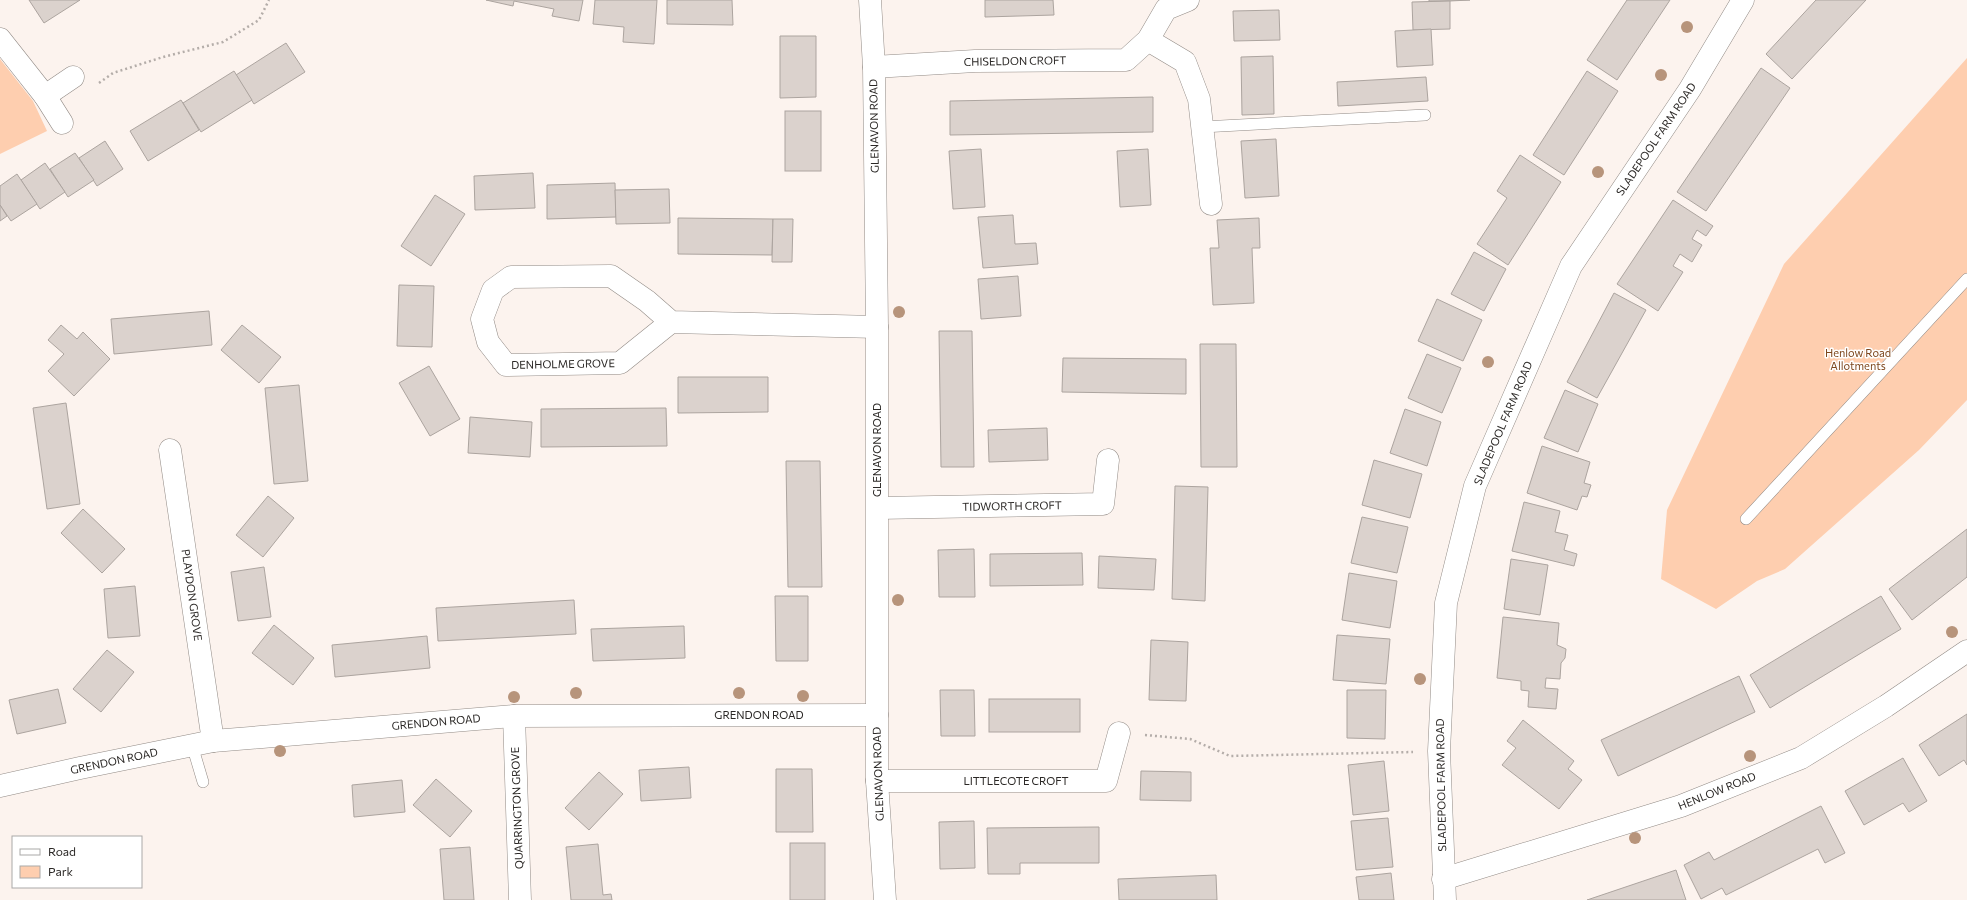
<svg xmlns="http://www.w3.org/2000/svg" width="1967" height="900" viewBox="0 0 1967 900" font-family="Commissioner,sans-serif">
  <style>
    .green { fill: #feceaf }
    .building { fill: #dbd2cd; stroke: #aca49f }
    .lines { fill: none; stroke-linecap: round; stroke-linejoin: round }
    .service-casing { stroke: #928b86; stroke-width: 12 }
    .minor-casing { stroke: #928b86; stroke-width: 23 }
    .path { stroke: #b4ada9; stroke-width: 2.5; stroke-dasharray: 2 3; stroke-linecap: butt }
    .service { stroke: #fff; stroke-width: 11 }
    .minor { stroke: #fff; stroke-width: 22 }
    .tree { fill: #b7947b }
    .labels { text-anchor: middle; stroke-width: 3; stroke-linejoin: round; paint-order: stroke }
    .street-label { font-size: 11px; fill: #2b2826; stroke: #fff }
    .park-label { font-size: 11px; fill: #7e471d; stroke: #fff }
  </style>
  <rect width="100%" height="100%" fill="#fcf3ee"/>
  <g class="green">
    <polygon points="1967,58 1967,400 1919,450 1785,569 1757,581 1716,609 1661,579 1667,510 1784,264"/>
    <polygon points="0,59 33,101 47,131 0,154"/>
  </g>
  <g class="building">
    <polygon points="29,0 80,0 44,23"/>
    <polygon points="486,0 583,0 579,21 552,16 554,9 514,1 513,6"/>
    <polygon points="595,0 657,0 654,44 623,42 624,27 593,24"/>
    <polygon points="667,0 732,0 733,25 667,24"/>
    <polygon points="985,0 1053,0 1054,15 985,17"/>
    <polygon points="1429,0 1470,0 1429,2"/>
    <polygon points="1627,0 1670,0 1617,80 1587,60"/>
    <polygon points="1816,0 1866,0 1792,79 1766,54"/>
    <polygon points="1450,1 1450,29 1413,30 1412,2"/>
    <polygon points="1279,10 1280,40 1234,41 1233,11"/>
    <polygon points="1431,29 1433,65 1397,67 1395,31"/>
    <polygon points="780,36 816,36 816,97 780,98"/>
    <polygon points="286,43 305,72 254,104 236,75"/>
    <polygon points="1273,56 1274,114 1242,115 1241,57"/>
    <polygon points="1761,68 1790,88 1706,211 1677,192"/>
    <polygon points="234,71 252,100 201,132 183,103"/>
    <polygon points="1587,71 1618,91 1564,175 1533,155"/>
    <polygon points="1426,77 1428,101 1338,106 1337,82"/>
    <polygon points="1153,97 1153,132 950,135 950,101"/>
    <polygon points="181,100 199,130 148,161 130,131"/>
    <rect x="785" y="111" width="36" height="60"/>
    <polygon points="1276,139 1279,196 1245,198 1241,141"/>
    <polygon points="105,141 123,169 97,186 79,158"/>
    <polygon points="981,149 985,207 953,209 949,151"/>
    <polygon points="1148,149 1151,205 1120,207 1117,151"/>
    <polygon points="75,153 94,180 68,197 50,169"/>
    <polygon points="1520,155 1561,182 1508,265 1477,244 1507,198 1497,191"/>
    <polygon points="45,163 65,192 40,209 21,180"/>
    <polygon points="533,173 535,208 475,210 474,176"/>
    <polygon points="17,174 37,204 11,221 0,205 0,186"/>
    <polygon points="615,183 616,217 547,219 547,185"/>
    <polygon points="669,189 670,223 616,224 615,190"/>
    <polygon points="435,195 465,214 431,266 401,246"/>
    <polygon points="1673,200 1713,226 1706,236 1697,230 1692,239 1702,245 1692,262 1680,254 1673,266 1683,272 1658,311 1617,284"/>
    <polygon points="0,205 7,216 0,221"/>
    <polygon points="1013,215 1015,244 1036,243 1038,264 983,268 978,217"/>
    <polygon points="678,218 773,219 772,255 678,254"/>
    <polygon points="1259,218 1260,248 1252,248 1254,303 1213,305 1210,248 1219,248 1217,220"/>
    <polygon points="773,219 793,219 792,262 772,262"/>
    <polygon points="1474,252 1506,269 1484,311 1451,294"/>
    <polygon points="1018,276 1021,316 981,319 978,279"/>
    <polygon points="399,285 434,286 432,347 397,346"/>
    <polygon points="1614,293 1646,310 1597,398 1567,382"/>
    <polygon points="1437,299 1482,320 1463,361 1418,341"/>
    <polygon points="209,311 212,345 114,354 111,319"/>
    <polygon points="61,325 77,339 83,332 110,359 74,396 48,371 64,354 48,340"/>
    <polygon points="242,325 281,357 259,383 221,350"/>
    <polygon points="939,331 972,331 974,467 941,467"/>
    <polygon points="1200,344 1236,344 1237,467 1201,467"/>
    <polygon points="1427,354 1461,368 1442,413 1408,398"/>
    <polygon points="1063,358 1186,359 1186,394 1062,392"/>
    <polygon points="429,366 460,419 430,436 399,383"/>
    <polygon points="678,377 768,377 768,412 678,413"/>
    <polygon points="299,385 308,481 274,484 265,388"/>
    <polygon points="1565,390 1598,404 1578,452 1544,438"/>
    <polygon points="66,403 80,504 47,509 33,408"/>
    <polygon points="666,408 667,446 541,447 541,409"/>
    <polygon points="1405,409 1441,422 1427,466 1390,453"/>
    <polygon points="470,417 532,422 530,457 468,453"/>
    <polygon points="1047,428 1048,460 989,462 988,430"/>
    <polygon points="1542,446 1590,462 1584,483 1591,485 1587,497 1582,496 1577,510 1527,493"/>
    <polygon points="1374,460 1422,474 1410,518 1362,505"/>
    <polygon points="786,461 820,461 822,587 788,587"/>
    <polygon points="1175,486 1208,487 1205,601 1172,599"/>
    <polygon points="268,496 294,518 263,557 236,535"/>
    <polygon points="1524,502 1560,511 1555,532 1568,535 1564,550 1577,554 1574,566 1512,551"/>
    <polygon points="83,509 125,549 102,573 61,533"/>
    <polygon points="1362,517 1408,527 1397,573 1351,563"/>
    <polygon points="1967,529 1967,577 1912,620 1889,589"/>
    <polygon points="974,549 975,597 939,597 938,550"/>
    <polygon points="1082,553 1083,585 990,586 990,554"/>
    <polygon points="1099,556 1156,559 1154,590 1098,588"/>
    <polygon points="1511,559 1548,565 1540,615 1504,609"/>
    <polygon points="264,567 271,617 238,621 231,572"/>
    <polygon points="1349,573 1397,581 1390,628 1342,620"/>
    <polygon points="135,586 140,636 108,638 104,589"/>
    <polygon points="775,596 808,596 808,661 776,661"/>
    <polygon points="1881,596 1901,629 1770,708 1750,675"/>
    <polygon points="574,600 576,634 438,641 436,608"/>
    <polygon points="1503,617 1559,623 1557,645 1566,649 1565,658 1561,663 1560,679 1546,678 1545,688 1558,689 1556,709 1528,707 1529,691 1521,690 1521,681 1497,678"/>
    <polygon points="274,625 314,658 293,685 252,653"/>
    <polygon points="684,626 685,658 593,661 591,629"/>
    <polygon points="1337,635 1390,639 1386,684 1333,680"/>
    <polygon points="427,636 430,668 335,677 332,645"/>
    <polygon points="1151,640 1188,642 1186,701 1149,700"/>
    <polygon points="107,650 134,672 101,712 73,689"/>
    <polygon points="1739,676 1755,712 1618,776 1601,740"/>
    <polygon points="58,689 66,723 17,734 9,700"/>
    <polygon points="940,690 974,690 975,736 941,736"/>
    <polygon points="1347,690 1386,690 1385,739 1347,738"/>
    <rect x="989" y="699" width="91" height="33"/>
    <polygon points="1967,714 1967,765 1964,760 1939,776 1919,745"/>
    <polygon points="1523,720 1574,761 1568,769 1582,780 1559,809 1502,765 1516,748 1507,741"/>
    <polygon points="1903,758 1927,801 1909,812 1903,803 1864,825 1845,791"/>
    <polygon points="1384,761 1389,811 1353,815 1348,765"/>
    <polygon points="689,767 691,798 641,801 639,770"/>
    <polygon points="776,769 812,769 813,832 776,832"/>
    <polygon points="1141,771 1191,772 1191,801 1140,800"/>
    <polygon points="599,772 623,794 589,830 565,808"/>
    <polygon points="436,779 472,811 450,837 413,805"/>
    <polygon points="402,780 405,812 354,817 352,785"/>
    <polygon points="1821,806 1845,853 1825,863 1818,849 1726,895 1722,888 1701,899 1684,865 1709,852 1714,860"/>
    <polygon points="1388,818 1393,867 1356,870 1351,821"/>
    <polygon points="974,821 975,868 940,869 939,822"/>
    <polygon points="1099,827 1099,863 1020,863 1020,874 988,874 987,828"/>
    <rect x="790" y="843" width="35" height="57"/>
    <polygon points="598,844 603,895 611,894 612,900 571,900 566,847"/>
    <polygon points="470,847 474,900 444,900 440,849"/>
    <polygon points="1676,870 1686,900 1587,900"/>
    <polygon points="1391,873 1394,900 1359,900 1356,877"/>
    <polygon points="1216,875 1217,900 1119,900 1118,879"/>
  </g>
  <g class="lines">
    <g class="service-casing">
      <g id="service">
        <polyline points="1202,127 1425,115"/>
        <polyline points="1746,519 1967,279"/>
        <polyline points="192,745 203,782"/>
      </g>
    </g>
    <g class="minor-casing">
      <g id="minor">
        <polyline points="870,0 874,67 877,327 877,781 885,900"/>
        <polyline points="0,39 45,96 62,123"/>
        <polyline points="1148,40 1185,62 1199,99 1211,204"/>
        <polyline points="874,67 975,61 1126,60 1148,40 1166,9 1188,0"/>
        <polyline points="45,96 73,77"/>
        <polyline points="671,322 647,301 611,276 511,277 493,290 482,319 488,342 506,365 620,363 671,322 877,327"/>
        <polyline points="170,450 213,741"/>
        <polyline points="878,508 1103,504 1108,460"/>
        <polyline points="514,716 520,900"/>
        <polyline points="877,781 1106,781 1119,733"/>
        <polyline points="0,786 80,768 213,741 514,716 877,715"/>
        <polyline points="1443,879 1681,806 1801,758 1886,706 1967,651"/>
        <polyline points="1445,900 1439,751 1446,603 1475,486 1571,266 1690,89 1743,0"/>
      </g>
    </g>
    <g class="path">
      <polyline points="99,83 113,73 163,57 223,42 259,20 269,0"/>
      <polyline points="1145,735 1190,739 1230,756 1413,752"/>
    </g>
    <use href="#service" class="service"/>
    <use href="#minor" class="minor"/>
  </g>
  <g class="tree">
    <circle cx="1687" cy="27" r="6"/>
    <circle cx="1661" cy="75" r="6"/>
    <circle cx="1598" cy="172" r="6"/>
    <circle cx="899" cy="312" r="6"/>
    <circle cx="1488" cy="362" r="6"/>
    <circle cx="898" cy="600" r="6"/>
    <circle cx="1952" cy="632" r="6"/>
    <circle cx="1420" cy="679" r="6"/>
    <circle cx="576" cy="693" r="6"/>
    <circle cx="739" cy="693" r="6"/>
    <circle cx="803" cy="696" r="6"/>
    <circle cx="514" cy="697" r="6"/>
    <circle cx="280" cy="751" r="6"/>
    <circle cx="1750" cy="756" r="6"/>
    <circle cx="1635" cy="838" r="6"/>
  </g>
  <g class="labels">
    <g class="street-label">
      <text transform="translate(1015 61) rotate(-1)" y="4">CHISELDON CROFT</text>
      <text transform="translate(874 126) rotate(-91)" y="4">GLENAVON ROAD</text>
      <text transform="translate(1656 139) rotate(-56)" y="4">SLADEPOOL FARM ROAD</text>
      <text transform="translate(563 364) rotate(-1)" y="4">DENHOLME GROVE</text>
      <text transform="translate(1503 423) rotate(-67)" y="4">SLADEPOOL FARM ROAD</text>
      <text transform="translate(877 450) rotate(-90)" y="4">GLENAVON ROAD</text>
      <text transform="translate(1012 506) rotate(-1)" y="4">TIDWORTH CROFT</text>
      <text transform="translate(192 595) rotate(82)" y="4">PLAYDON GROVE</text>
      <text x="759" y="719">GRENDON ROAD</text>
      <text transform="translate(436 722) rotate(-5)" y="4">GRENDON ROAD</text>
      <text transform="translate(114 761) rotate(-12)" y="4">GRENDON ROAD</text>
      <text transform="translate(878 774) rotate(-92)" y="4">GLENAVON ROAD</text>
      <text x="1016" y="785">LITTLECOTE CROFT</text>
      <text transform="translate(1441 785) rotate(-91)" y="4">SLADEPOOL FARM ROAD</text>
      <text transform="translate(1717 791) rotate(-22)" y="4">HENLOW ROAD</text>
      <text transform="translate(517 808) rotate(-92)" y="4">QUARRINGTON GROVE</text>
    </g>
    <g class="park-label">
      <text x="1858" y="357">Henlow Road<tspan x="1858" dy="13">Allotments</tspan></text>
    </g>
  </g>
  <rect x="12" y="836" width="130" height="52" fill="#ffffff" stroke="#aaa9a8"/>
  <rect x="20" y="849" width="20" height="6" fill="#ffffff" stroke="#aaa9a8"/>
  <text x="48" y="856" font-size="12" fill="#2b2826">Road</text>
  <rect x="20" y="866" width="20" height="12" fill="#feceaf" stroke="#aaa9a8"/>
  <text x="48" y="876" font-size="12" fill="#2b2826">Park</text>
</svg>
